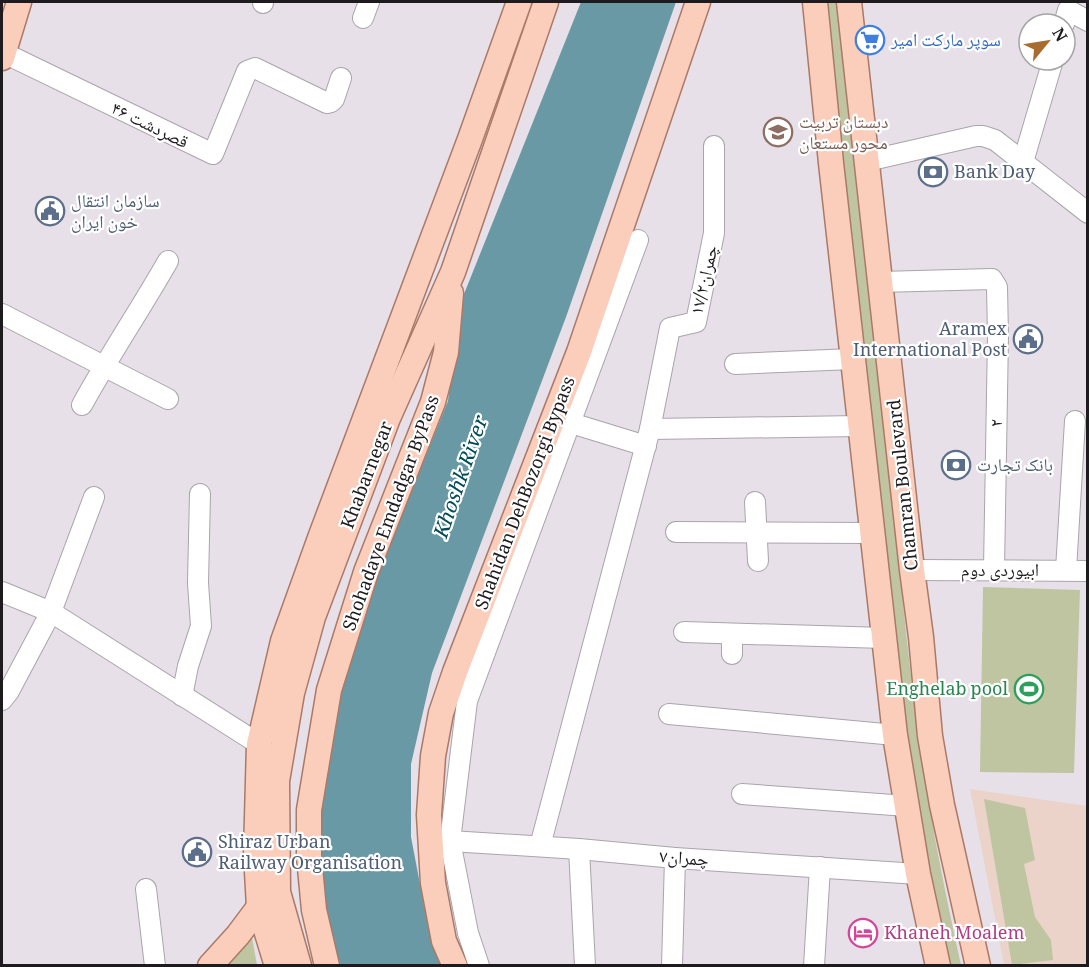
<svg xmlns="http://www.w3.org/2000/svg" width="1089" height="967" viewBox="0 0 1089 967" font-family="Georgia,'Noto Naskh Arabic',serif">
  <style>
    .education { fill: #ebd3ca }
    .green { fill: #c0c5a1 }
    .water { fill: #6999a5 }
    .lines { fill: none; stroke-linecap: round; stroke-linejoin: round }
    .minor-casing { stroke: #aaa4ab; stroke-width: 22 }
    .major-casing { stroke: #ab7967; stroke-width: 27 }
    .minor { stroke: #fff; stroke-width: 20 }
    .major { stroke: #fbcdbb; stroke-width: 24 }
    .labels { text-anchor: middle; stroke-width: 4.5; stroke-linejoin: round; paint-order: stroke }
    .shop-label { font-size: 18px; fill: #366cbe; stroke: #fff; text-anchor: start }
    .education-label { font-size: 18px; fill: #785e54; stroke: #fff; text-anchor: start }
    .street-label { font-size: 18px; fill: #1d1b1e; stroke: #fff }
    .service-label { font-size: 18px; fill: #4e5e75; stroke: #fff; text-anchor: start }
    .leisure-label { font-size: 18px; fill: #27864d; stroke: #fff; text-anchor: end }
    .hotel-label { font-size: 18px; fill: #b23c85; stroke: #fff; text-anchor: start }
    .water-label { font-size: 20px; font-style: italic; fill: #004b58; stroke: #fff }
  </style>
  <rect width="100%" height="100%" fill="#e7e0e8"/>
  <polygon class="education" points="970,789 1087,806 1087,965 1004,965"/>
  <g class="green">
    <path d="M825,2H837C850,138 868,273 883,409C896,526 905,643 922,759C932,828 946,897 961,965H949L937,915L909,755L851,225L840,149Z"/>
    <polygon points="983,587 1080,590 1074,773 980,772"/>
    <polygon points="984,799 1025,808 1035,860 1024,864 1035,917 1051,940 1053,960 1012,965"/>
    <polygon points="252,937 257,965 224,965"/>
  </g>
  <polygon class="water" points="581,2 676,2 566,317 432,673 411,764 411,837 428,926 444,965 341,966 324,911 319,845 322,770 354,634 448,401 460,304"/>
  <g class="lines">
    <g class="minor-casing">
      <g id="minor">
        <polyline points="263,3 263,2"/>
        <polyline points="363,18 369,2"/>
        <polyline points="1064,24 1068,10 1088,21"/>
        <polyline points="4,53 213,154 247,71 255,68 327,103 331,102 334,99 341,78"/>
        <polyline points="867,161 976,136 983,136 995,140 1088,213"/>
        <polyline points="1023,162 1053,60"/>
        <polyline points="880,282 992,279 997,287 998,336 994,569"/>
        <polyline points="2,314 168,399"/>
        <polyline points="735,364 853,359"/>
        <path d="M82,405C109,356 140,310 168,261"/>
        <polyline points="571,423 646,446"/>
        <polyline points="650,429 860,426"/>
        <polyline points="755,502 758,561"/>
        <polyline points="676,532 873,533"/>
        <polyline points="912,570 1088,571"/>
        <polyline points="1066,570 1075,421"/>
        <polyline points="2,592 51,612 259,744"/>
        <polyline points="684,632 884,638"/>
        <polyline points="732,634 732,654"/>
        <polyline points="182,696 188,666 201,626 198,583 200,494"/>
        <polyline points="2,700 9,691 51,612 94,497"/>
        <polyline points="669,714 895,735"/>
        <polyline points="742,794 907,806"/>
        <polyline points="450,841 579,849 675,858 918,874"/>
        <polyline points="540,846 650,429 670,328 696,322 714,233 714,146"/>
        <polyline points="579,849 585,966"/>
        <polyline points="146,889 155,966"/>
        <polyline points="479,966 468,933 450,841 467,701 638,240"/>
        <polyline points="672,966 675,858"/>
        <polyline points="814,966 820,867"/>
      </g>
    </g>
    <g class="major-casing">
      <g id="major">
        <polyline points="815,2 831,163 895,735 918,874 938,966"/>
        <polyline points="849,2 912,570 921,637 930,736 942,805 978,966"/>
        <polyline points="2,58 19,2"/>
        <polyline points="210,966 238,935 259,907"/>
        <polyline points="277,966 259,907 256,854 259,744 283,641 320,538 470,139 519,2"/>
        <polyline points="299,966 278,892 277,781 292,693 313,617 388,418 453,272 546,2"/>
        <polyline points="327,966 314,910 309,857 309,810 329,690 366,572 433,402 446,352 451,293"/>
        <polyline points="455,966 444,941 433,883 429,815 433,756 441,713 455,672 579,352 698,2"/>
      </g>
    </g>
    <use href="#minor" class="minor"/>
    <use href="#major" class="major"/>
  </g>
  <defs>
    <g id="supermarket-ring" transform="scale(1.5)"><circle r="9.5" fill="#fff" stroke="#3f7fe0" stroke-width="1.5"/><path d="M-6-5.5h2.5l.6 2H6L4.5 2H-2.5L-4.4-4H-6ZM-1.5 3.2a1.3 1.3 0 1 0 .1 0ZM3 3.2a1.3 1.3 0 1 0 .1 0Z" fill="#3f7fe0"/></g>
    <g id="school-ring" transform="scale(1.5)"><circle r="9.5" fill="#fff" stroke="#8d6e63" stroke-width="1.5"/><path d="M0-5L7-2L0 1L-7-2ZM-4 1L0 2.5L4 1V4Q0 6-4 4Z" fill="#8d6e63"/></g>
    <g id="bank-ring" transform="scale(1.5)"><circle r="9.5" fill="#fff" stroke="#5c6f8a" stroke-width="1.5"/><path d="M-6-4H6V4H-6ZM0-2.3a2.3 2.3 0 1 0 0 4.6a2.3 2.3 0 1 0 0-4.6Z" fill="#5c6f8a"/></g>
    <g id="civic-ring" transform="scale(1.5)"><circle r="9.5" fill="#fff" stroke="#5c6f8a" stroke-width="1.5"/><path d="M-.6-6.5H3V-4.5H.6V-3L4-1V1h2V6H-6V1h2V-1L-.6-3ZM-1.2 2.5V6h2.4V2.5Z" fill="#5c6f8a"/></g>
    <g id="stadium-ring" transform="scale(1.5)"><circle r="9.5" fill="#fff" stroke="#2e9e5b" stroke-width="1.5"/><path d="M0-5a6.5 5 0 1 0 0 10a6.5 5 0 1 0 0-10ZM-3.5-1.8h7v3.6h-7Z" fill="#2e9e5b"/></g>
    <g id="hotel-ring" transform="scale(1.5)"><circle r="9.5" fill="#fff" stroke="#d1479c" stroke-width="1.5"/><path d="M-6-4.5h1.5V1H6V5H4.5V3h-9V5H-6ZM-4 0a1.8 1.8 0 1 1 3.6 0ZM.5 0V-2.5h3Q6-2.5 6 0Z" fill="#d1479c"/></g>
  </defs>
  <g fill-rule="evenodd">
    <use href="#supermarket-ring" x="870" y="40"/>
    <use href="#school-ring" x="778" y="132"/>
    <use href="#bank-ring" x="933" y="172"/>
    <use href="#civic-ring" x="50" y="211"/>
    <use href="#civic-ring" x="1028" y="339"/>
    <use href="#bank-ring" x="956" y="465"/>
    <use href="#stadium-ring" x="1029" y="689"/>
    <use href="#civic-ring" x="197" y="852"/>
    <use href="#hotel-ring" x="863" y="933"/>
  </g>
  <g class="labels">
    <g class="shop-label">
      <text x="891" y="46">سوپر مارکت امیر</text>
    </g>
    <g class="education-label">
      <text x="799" y="128">دبستان تربیت<tspan x="799" dy="21">محور مستعان</tspan></text>
    </g>
    <g class="street-label">
      <text transform="translate(150 125) rotate(26)" y="6">۴۶ قصردشت</text>
      <text transform="translate(704 280) rotate(-77)" y="6">چمران۱۷/۲</text>
      <text transform="translate(996 423) rotate(-89)" y="6">۲</text>
      <text transform="translate(367 475) rotate(-69)" y="6">Khabarnegar</text>
      <text transform="translate(903 485) rotate(-96)" y="6">Chamran Boulevard</text>
      <text transform="translate(525 493) rotate(-69)" y="6">Shahidan DehBozorgi Bypass</text>
      <text transform="translate(391 513) rotate(-70)" y="6">Shohadaye Emdadgar ByPass</text>
      <text x="1000" y="576">ابیوردی دوم</text>
      <text transform="translate(684 858) rotate(4)" y="6">چمران۷</text>
    </g>
    <g class="service-label">
      <text x="954" y="178">Bank Day</text>
      <text x="71" y="207">سازمان انتقال<tspan x="71" dy="21">خون ایران</tspan></text>
      <text x="1007" y="335" text-anchor="end">Aramex<tspan x="1007" dy="21">International Post</tspan></text>
      <text x="977" y="471">بانک تجارت</text>
      <text x="218" y="848">Shiraz Urban<tspan x="218" dy="21">Railway Organisation</tspan></text>
    </g>
    <g class="leisure-label">
      <text x="1008" y="695">Enghelab pool</text>
    </g>
    <g class="hotel-label">
      <text x="884" y="939">Khaneh Moalem</text>
    </g>
    <g class="water-label">
      <text transform="translate(460 478) rotate(-71)" y="7">Khoshk River</text>
    </g>
  </g>
  <rect width="1089" height="967" fill="none" stroke="#1d1b1e" stroke-width="6"/>
  <g transform="translate(1047 42) rotate(60)"><circle r="28" fill="#ffffff" stroke="#a5a4a5" stroke-width="1.5"/>
  <path d="M0-4.5L10 22L0 15L-10 22Z" fill="#a86c2e"/>
  <text y="-9" font-size="16" font-weight="bold" text-anchor="middle" fill="#1d1b1e">N</text>
  </g>
</svg>
